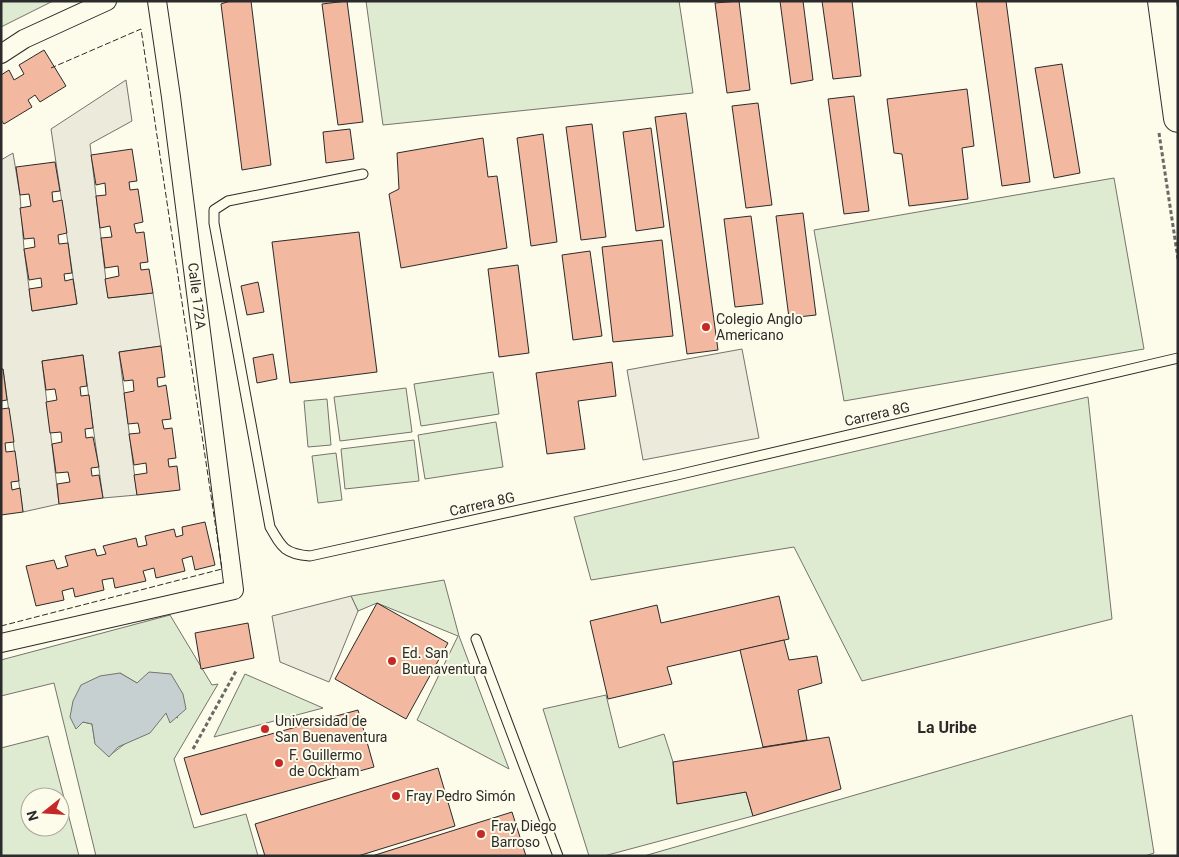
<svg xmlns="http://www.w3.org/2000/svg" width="1179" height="857" viewBox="0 0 1179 857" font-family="Roboto,sans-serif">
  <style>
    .green { fill: #deebd1; stroke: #74746e; fill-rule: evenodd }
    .parking { fill: #eceadb; stroke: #74746e }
    .water { fill: #c7d0d0; stroke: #74746e }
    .building { fill: #f2b8a0; stroke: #2b2b2b }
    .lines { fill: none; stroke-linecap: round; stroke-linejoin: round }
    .service-casing { stroke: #2b2b2b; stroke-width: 11 }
    .minor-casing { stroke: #2b2b2b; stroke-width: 20 }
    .primary-casing { stroke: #2b2b2b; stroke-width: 30 }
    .path { stroke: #6a6964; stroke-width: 3; stroke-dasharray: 4 2.5; stroke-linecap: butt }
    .service { stroke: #fdfbea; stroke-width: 9 }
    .minor { stroke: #fdfbea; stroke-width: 18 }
    .primary { stroke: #fdfbea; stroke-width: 28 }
    .fence { stroke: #2b2b2b; stroke-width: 1; stroke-dasharray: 6 2.5; stroke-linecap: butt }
    .poi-dot { fill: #c62828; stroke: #fdfbea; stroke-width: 2 }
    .labels { text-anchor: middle; stroke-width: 4; stroke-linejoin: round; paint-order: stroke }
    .street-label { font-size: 14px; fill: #2b2b2b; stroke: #fdfbea }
    .poi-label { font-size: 14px; fill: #2b2b2b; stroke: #fdfbea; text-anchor: start }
    .quarter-label { font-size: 16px; font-weight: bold; fill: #2b2b2b; stroke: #fdfbea }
  </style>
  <rect width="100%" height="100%" fill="#fdfbea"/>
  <g class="green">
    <polygon points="1,1 53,1 1,27"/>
    <polygon points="366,1 679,1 693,93 383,125"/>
    <polygon points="1114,178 1144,349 844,401 814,230"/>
    <polygon points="493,372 499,414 421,426 414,384"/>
    <polygon points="406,388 412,432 340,441 334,397"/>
    <polygon points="1088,397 1112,619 862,681 794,547 591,580 574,517"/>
    <polygon points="327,399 331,445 308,447 304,401"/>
    <polygon points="496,422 503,467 425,479 418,435"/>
    <polygon points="414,440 419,481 345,489 341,449"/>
    <polygon points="336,453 342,500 318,503 312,456"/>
    <polygon points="444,580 459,636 509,769 417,720 458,636 377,603 358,611 351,596"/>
    <path d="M170,615L212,685L218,684L174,759L194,828L246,814L258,856H96L54,683L1,696V660ZM120,673L137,683L178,718L166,712L109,756L95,743L92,724L83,722Z"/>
    <polygon points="245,674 323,708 214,737"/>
    <polygon points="606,695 619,748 664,734 673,762 677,803 746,792 753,816 604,856 589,856 543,709"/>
    <polygon points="1132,715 1154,853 1145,856 644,856"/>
    <path d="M48,736L79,856H1V748ZM30,797H60V827H30Z"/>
  </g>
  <g class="parking">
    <polygon points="126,80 132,121 90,144 108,298 153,293 161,346 119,352 137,495 103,498 83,355 42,361 59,504 23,512 3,369 1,369 1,160 13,153 20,195 24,249 32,311 77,304 51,129"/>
    <polygon points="742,349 759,438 643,460 627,370"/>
    <polygon points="351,596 358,611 329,682 280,662 272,616"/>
  </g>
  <polygon class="water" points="149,672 171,674 183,694 186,709 170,723 166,713 150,733 118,747 109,757 95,744 92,724 83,722 76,729 70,717 73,701 81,685 100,676 120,673 137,683"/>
  <g class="building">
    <polygon points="230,1 251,1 271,165 242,170 221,4"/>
    <polygon points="347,1 363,122 338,125 322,4"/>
    <polygon points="739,1 750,90 727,93 715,3"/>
    <polygon points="780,1 803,1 813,80 791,84"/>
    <polygon points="822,1 852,1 861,76 833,79"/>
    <polygon points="976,1 1006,1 1030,182 1002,186"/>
    <polygon points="44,50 66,86 40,102 35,95 28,100 32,107 4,124 1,120 1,75 9,70 14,80 24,74 19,65"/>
    <polygon points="1062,64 1080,173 1054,178 1035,68"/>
    <polygon points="967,89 974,146 962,148 968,199 909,206 902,154 894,153 887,99"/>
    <polygon points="854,96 869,211 844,214 828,99"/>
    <polygon points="758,103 772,205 746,208 732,106"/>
    <polygon points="686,113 718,350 687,354 655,117"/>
    <polygon points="592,124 606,237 581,240 566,127"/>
    <polygon points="651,128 664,227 636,231 623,132"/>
    <polygon points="350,129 354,159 326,163 323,132"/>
    <polygon points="543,134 557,242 531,246 517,138"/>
    <polygon points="483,138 488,177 497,176 507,248 401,268 389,194 399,189 397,153"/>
    <polygon points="132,149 137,181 129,182 130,190 138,189 143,222 134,224 136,233 144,232 148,262 140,263 141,270 149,269 153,293 108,298 105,279 119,276 118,266 105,268 101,238 112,237 110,226 100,228 96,196 106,195 105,183 96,185 91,155"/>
    <polygon points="55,162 60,191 52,192 53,202 62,200 67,233 58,235 59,244 68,243 72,273 64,274 65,281 73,279 77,304 32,311 29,289 42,287 41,278 29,280 24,249 35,247 34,238 24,239 20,208 31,206 29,194 20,195 16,167"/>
    <polygon points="803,213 816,315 789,318 776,216"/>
    <polygon points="751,216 763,304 735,307 724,219"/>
    <polygon points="359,232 377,372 290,383 272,242"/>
    <polygon points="662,240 673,336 613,342 602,247"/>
    <polygon points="590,251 602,336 573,340 562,255"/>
    <polygon points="518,265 529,353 499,357 488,269"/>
    <polygon points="258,282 264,312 247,315 241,286"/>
    <polygon points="161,346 165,377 157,378 158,387 166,385 171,419 162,420 164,429 172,428 176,458 168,459 169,467 177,466 180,490 137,495 134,475 147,473 146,463 134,465 129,434 140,433 138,423 128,424 124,393 134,391 133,380 124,381 119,352"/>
    <polygon points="273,354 277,379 257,383 253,358"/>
    <polygon points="83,355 87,386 80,387 81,396 89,395 93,428 85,429 86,438 93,437 99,467 91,468 92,476 99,475 103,498 59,504 57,484 70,482 68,472 56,473 52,444 62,442 61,432 50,433 46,402 57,400 55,389 46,390 42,361"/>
    <polygon points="612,362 616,396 578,401 585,449 547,454 536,373"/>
    <polygon points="1,369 3,369 7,400 1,401"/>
    <polygon points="9,408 14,442 5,443 6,452 15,451 19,481 11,482 12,490 20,488 23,512 1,515 1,409"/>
    <polygon points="205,522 215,565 195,570 192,556 182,559 185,571 156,578 154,568 143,571 146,581 115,588 113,578 102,580 104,590 75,597 73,588 62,591 64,600 36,606 26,566 54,560 57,569 68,566 65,556 95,549 97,556 106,554 103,546 136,538 138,547 147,545 145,536 174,529 176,537 183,535 182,527"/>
    <polygon points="779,596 789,639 667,667 672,684 608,699 590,621 657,605 661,623"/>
    <polygon points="377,603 448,643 406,719 335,679"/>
    <polygon points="248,623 254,658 201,669 195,633"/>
    <polygon points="784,640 789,660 817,656 822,683 798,690 807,740 763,747 740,650"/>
    <polygon points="358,710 374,767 201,815 184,758"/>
    <polygon points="829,737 841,789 753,816 746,792 677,804 673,762"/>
    <polygon points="438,768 455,826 358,856 265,856 255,824"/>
    <polygon points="512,812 526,856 372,856"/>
  </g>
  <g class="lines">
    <g class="service-casing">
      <g id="service">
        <path d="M363,174L228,201L214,210V223L270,527C282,548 285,554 310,556L677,475L1178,358"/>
        <polyline points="476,639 558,856"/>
      </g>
    </g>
    <g class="minor-casing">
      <g id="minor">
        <polyline points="1,54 24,39 107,1"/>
        <polyline points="1,643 234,590 171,97 157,1"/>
      </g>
    </g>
    <g class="primary-casing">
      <polyline id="primary" points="1162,1 1178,118"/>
    </g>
    <g class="path">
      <polyline points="1159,133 1178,259"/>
      <polyline points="193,749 236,671"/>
    </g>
    <use href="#service" class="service"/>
    <use href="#minor" class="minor"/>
    <use href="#primary" class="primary"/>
    <polyline class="fence" points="1,626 222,569 141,29 51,68"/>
  </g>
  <g class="poi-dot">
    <circle cx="706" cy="327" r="5"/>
    <circle cx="392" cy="661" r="5"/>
    <circle cx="265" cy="729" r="5"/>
    <circle cx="279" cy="763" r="5"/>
    <circle cx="396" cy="796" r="5"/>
    <circle cx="481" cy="834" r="5"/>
  </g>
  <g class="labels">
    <g class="street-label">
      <text transform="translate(197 296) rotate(83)" y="5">Calle 172A</text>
      <text transform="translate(877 414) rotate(-13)" y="5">Carrera 8G</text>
      <text transform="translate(482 504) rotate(-13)" y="5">Carrera 8G</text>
    </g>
    <g class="poi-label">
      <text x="716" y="324">Colegio Anglo<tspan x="716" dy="16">Americano</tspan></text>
      <text x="402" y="658">Ed. San<tspan x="402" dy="16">Buenaventura</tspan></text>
      <text x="275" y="726">Universidad de<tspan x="275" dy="16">San Buenaventura</tspan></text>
      <text x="289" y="760">F. Guillermo<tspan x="289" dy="16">de Ockham</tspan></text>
      <text x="406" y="801">Fray Pedro Simón</text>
      <text x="491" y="831">Fray Diego<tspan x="491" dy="16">Barroso</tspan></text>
    </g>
    <g class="quarter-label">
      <text x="947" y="733">La Uribe</text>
    </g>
  </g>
  <rect width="1179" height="857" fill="none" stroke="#2b2b2b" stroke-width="5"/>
  <g transform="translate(45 812) rotate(253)"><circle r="24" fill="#fdfbea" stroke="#a9a89e"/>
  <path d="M0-4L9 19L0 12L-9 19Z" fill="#c62828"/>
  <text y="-8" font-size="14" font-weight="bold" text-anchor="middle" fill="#2b2b2b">N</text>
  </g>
</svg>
